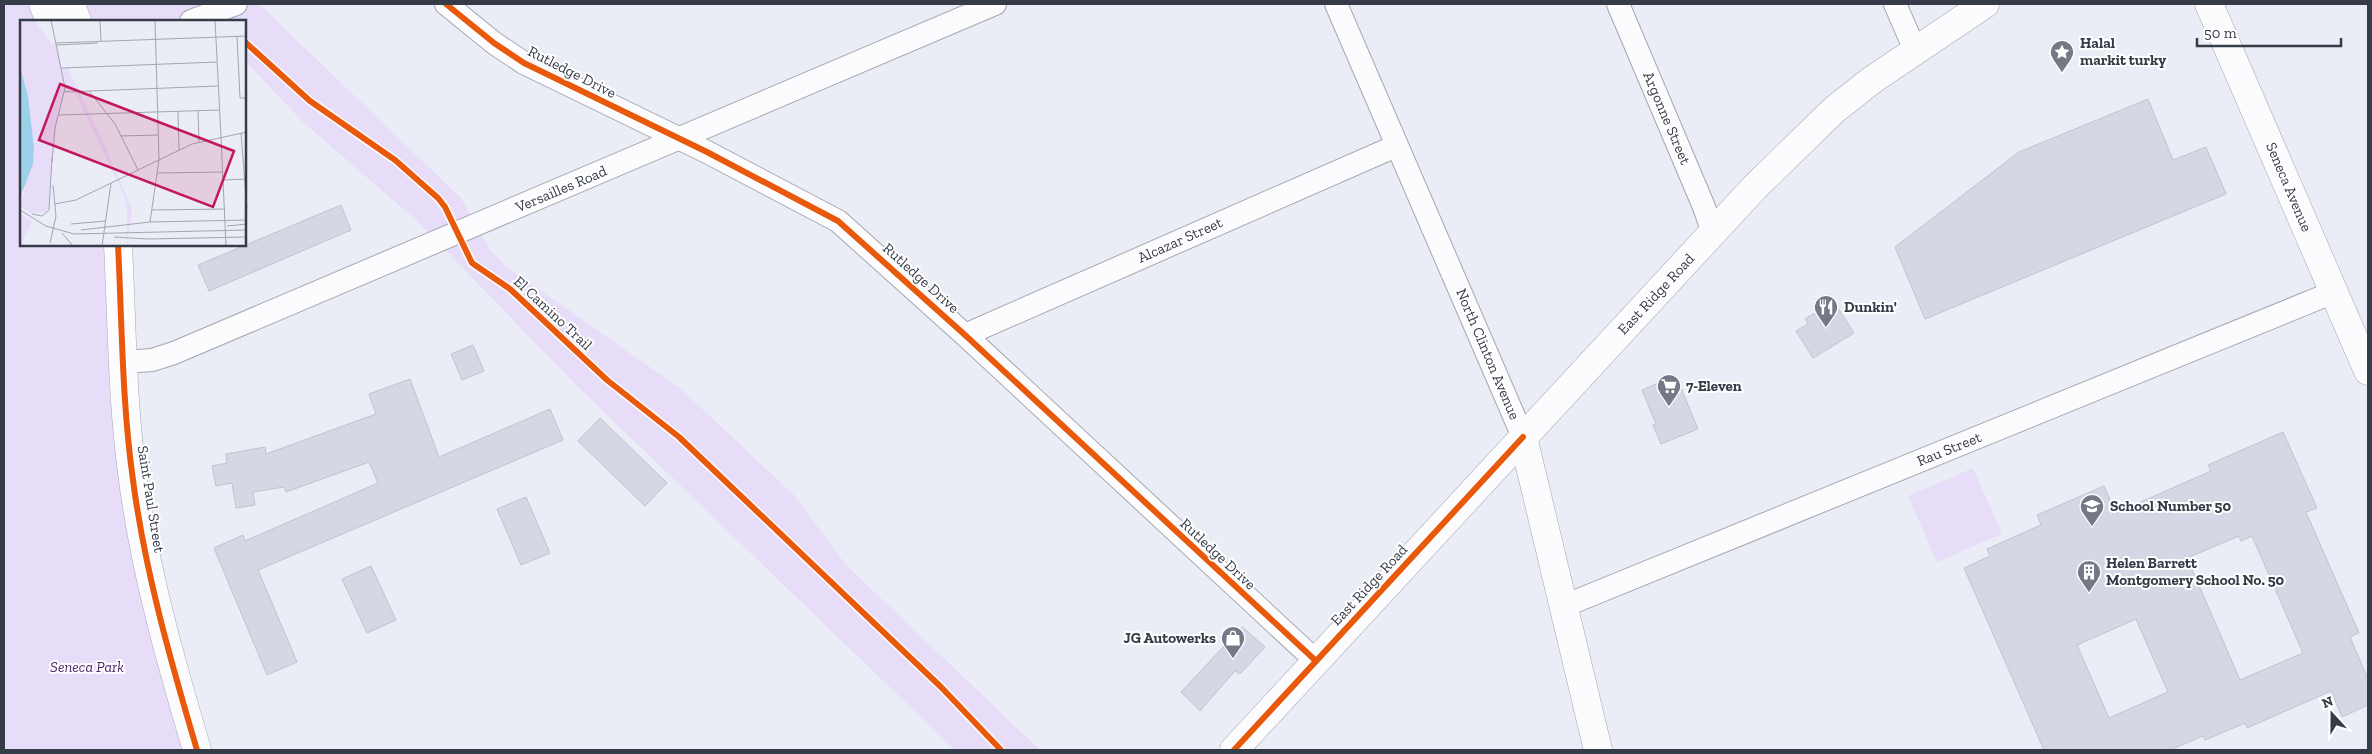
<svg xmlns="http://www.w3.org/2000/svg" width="2372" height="754" viewBox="0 0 2372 754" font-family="'Zilla Slab',serif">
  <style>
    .green { fill: #e8ddf9 }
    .building { fill: #d6d7e5; stroke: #c1c3cc; fill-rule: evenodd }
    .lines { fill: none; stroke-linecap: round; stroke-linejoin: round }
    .minor-casing { stroke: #a4a7b0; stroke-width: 24 }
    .secondary-casing { stroke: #a4a7b0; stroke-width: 29 }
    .minor { stroke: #fcfcfe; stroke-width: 22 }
    .secondary { stroke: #fcfcfe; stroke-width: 28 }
    .cycleway-casing { stroke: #fff; stroke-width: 9 }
    .cycleway { stroke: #e8590c; stroke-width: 6 }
    .labels { text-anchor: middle; stroke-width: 4; stroke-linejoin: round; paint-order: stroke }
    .poi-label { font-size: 15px; font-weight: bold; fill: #363b48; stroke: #fff; text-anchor: start }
    .street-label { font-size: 15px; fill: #363b48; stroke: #fff }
    .park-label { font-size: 15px; font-style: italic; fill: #4c2669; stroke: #fff }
    .inset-road { fill: none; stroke: #a2a6b0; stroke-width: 1 }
    .view { fill: #c2185b; fill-opacity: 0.15; stroke: #c2185b; stroke-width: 2.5 }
    .inset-edge { fill: none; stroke: #363b48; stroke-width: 2.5 }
  </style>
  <rect width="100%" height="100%" fill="#eaedf5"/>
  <g class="green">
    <polygon points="4,4 259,4 461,198 490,250 506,266 681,389 793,494 846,565 1040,750 955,750 579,388 417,221 303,122 245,61 245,21 21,21 21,245 118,245 132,478 197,750 4,750"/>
    <polygon points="1973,468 2002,534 1937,562 1908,496"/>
  </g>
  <g class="building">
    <polygon points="2148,99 2173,160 2206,147 2226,194 1925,319 1895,247 2019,152"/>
    <polygon points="341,205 351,230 209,291 198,265"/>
    <polygon points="1834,302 1854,333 1813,358 1796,331 1808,324 1805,319"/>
    <polygon points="473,345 484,371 462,380 451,354"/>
    <polygon points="1676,376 1698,429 1661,444 1653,425 1656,424 1642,390"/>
    <polygon points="410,379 439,457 550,409 563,440 258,570 297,662 267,675 214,548 243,535 245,541 378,483 369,462 286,492 284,487 253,492 255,505 236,508 232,483 216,486 212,466 227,463 226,454 265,447 266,454 376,414 369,394"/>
    <polygon points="600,418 667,483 645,506 578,441"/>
    <path d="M2283,432L2317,508L2306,512L2359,633L2350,637L2368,679V705L2342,717L2331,691L2247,728L2245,723L2205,740L2203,736L2170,750H2044L1964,568L1990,556L1987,549L2041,525L2037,515L2104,486L2116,513L2211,471L2208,465ZM2239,536L2241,541L2252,536L2303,653L2240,680L2187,558ZM2136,619L2168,692L2109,718L2077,645Z"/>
    <polygon points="526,497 550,553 521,565 497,509"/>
    <polygon points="371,566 396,620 367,633 342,579"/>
    <polygon points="1242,627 1265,647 1240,674 1235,671 1200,711 1181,692"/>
  </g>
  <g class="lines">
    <g class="minor-casing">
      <g id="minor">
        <polyline points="446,4 494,43 524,63 707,152 838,221 965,335 1316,661"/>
        <polyline points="1336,4 1523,437"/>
        <polyline points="1618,4 1704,207 1713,233"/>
        <polyline points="1895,4 1915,50"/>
        <polyline points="191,21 236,4"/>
        <polyline points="965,335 1396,146"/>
        <polyline points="124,362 152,360 174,353 995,4"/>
        <polyline points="1564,606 2334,292"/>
      </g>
    </g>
    <g class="secondary-casing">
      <g id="secondary">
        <polyline points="43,4 50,21"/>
        <polyline points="71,4 77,21"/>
        <polyline points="2209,4 2368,371"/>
        <path d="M118,245C122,323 122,403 133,480C145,572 171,662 197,750"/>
        <polyline points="1523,437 1598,750"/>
        <polyline points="1234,750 1755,187 1834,110 1872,80 1985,4"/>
      </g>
    </g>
    <use href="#minor" class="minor"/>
    <use href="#secondary" class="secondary"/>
    <g class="cycleway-casing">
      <g id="cycleway">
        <polyline points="446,4 494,43 524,63 707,152 838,221 965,335 1316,661"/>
        <polyline points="245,42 310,101 395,160 438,198 445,207 472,263 510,289 607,380 679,437 941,687 1001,750"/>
        <path d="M118,245C122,323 122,403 133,480C145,572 171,662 197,750"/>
        <polyline points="1234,750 1523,437"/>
      </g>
    </g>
    <use href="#cycleway" class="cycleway"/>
  </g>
  <defs>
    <g id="sight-pin" transform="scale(1.25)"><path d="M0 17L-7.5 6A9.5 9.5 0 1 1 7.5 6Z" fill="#757985" stroke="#fff"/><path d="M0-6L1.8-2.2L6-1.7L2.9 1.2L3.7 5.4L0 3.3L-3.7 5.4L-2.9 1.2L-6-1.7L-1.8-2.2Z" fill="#fff"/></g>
    <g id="restaurant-pin" transform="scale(1.25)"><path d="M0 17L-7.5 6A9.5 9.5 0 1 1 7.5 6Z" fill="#757985" stroke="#fff"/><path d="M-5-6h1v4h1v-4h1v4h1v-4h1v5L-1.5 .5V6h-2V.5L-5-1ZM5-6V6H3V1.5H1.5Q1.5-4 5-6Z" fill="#fff"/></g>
    <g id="supermarket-pin" transform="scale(1.25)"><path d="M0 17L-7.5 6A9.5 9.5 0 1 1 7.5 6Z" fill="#757985" stroke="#fff"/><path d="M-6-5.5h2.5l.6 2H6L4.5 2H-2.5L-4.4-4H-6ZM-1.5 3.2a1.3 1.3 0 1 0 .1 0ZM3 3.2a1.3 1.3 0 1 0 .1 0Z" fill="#fff"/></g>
    <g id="school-pin" transform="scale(1.25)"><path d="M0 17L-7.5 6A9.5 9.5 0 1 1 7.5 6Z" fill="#757985" stroke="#fff"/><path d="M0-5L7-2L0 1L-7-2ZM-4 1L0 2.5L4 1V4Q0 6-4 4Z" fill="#fff"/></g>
    <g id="building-pin" transform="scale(1.25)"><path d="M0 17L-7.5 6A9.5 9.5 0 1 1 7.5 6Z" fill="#757985" stroke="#fff"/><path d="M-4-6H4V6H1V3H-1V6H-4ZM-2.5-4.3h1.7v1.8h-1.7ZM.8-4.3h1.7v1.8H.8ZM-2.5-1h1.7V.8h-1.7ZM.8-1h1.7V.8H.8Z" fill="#fff"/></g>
    <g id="shop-pin" transform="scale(1.25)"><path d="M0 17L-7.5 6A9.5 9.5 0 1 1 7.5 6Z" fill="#757985" stroke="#fff"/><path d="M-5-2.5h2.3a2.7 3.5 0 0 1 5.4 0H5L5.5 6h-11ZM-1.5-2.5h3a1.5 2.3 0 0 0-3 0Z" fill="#fff"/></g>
  </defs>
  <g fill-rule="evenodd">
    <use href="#sight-pin" x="2062" y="52"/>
    <use href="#restaurant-pin" x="1826" y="307"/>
    <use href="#supermarket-pin" x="1669" y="386"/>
    <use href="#school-pin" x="2092" y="506"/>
    <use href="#building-pin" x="2089" y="572"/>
    <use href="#shop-pin" x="1233" y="638"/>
  </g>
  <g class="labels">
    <g class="poi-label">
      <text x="2080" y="48">Halal<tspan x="2080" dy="17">markit turky</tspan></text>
      <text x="1844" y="312">Dunkin'</text>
      <text x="1686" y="391">7-Eleven</text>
      <text x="2110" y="511">School Number 50</text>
      <text x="2106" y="568">Helen Barrett<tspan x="2106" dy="17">Montgomery School No. 50</tspan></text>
      <text x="1216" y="643" text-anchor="end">JG Autowerks</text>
    </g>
    <g class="street-label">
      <text transform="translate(572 72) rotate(27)" y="5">Rutledge Drive</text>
      <text transform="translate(1667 118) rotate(67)" y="5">Argonne Street</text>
      <text transform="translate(2289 187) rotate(67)" y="5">Seneca Avenue</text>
      <text transform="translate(561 189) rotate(-23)" y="5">Versailles Road</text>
      <text transform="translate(1180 240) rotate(-24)" y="5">Alcazar Street</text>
      <text transform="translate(921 278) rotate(42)" y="5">Rutledge Drive</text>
      <text transform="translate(1656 294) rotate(-47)" y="5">East Ridge Road</text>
      <text transform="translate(553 313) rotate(43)" y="5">El Camino Trail</text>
      <text transform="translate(1488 354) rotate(67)" y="5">North Clinton Avenue</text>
      <text transform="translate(1949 449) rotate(-22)" y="5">Rau Street</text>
      <text transform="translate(151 499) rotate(81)" y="5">Saint Paul Street</text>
      <text transform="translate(1218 554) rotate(43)" y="5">Rutledge Drive</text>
      <text transform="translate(1369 585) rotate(-47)" y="5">East Ridge Road</text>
    </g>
    <g class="park-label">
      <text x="87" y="672">Seneca Park</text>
    </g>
  </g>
  <g transform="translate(20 20)">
    <rect width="226" height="226" fill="#eaedf5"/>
    <path d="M0,0H14L32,24L37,23L42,48H48L84,123L112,190L107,226V193L104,175L54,71L44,72L36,105L28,192L11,193L0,187L14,128L8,76L0,47ZM0,193L12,202L0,226Z" fill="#e8ddf9"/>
    <path d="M0,47L8,76L14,128L13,144L0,178Z" fill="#9dd0e9"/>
    <path class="inset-road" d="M31,0L45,68L35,108L32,142M80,0L81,21M135,0L139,140M195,0L201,117M217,16L220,78H227M36,23L227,16M37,25L78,23M42,48L197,42M69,71L95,104L118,150M44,72L198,66M178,90L179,122M158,91L159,130M39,95L199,90M221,113L227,189M101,116L138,115M201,117L206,226M139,140L130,202L227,200M138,153L203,152M204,160L227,159M35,184L56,180L172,124L227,112M0,190L26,206L54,214L227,210M132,190L205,189M12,194L22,196L29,190L32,138M51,204L86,201M207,206L227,204M61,210L130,202M42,213L53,226M94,217L128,219M128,219L227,217M30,223L36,196L33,165M82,226L91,163"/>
    <path class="view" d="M40,64L214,131L193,187L19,120Z"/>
    <rect width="226" height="226" class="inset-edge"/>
  </g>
  <rect width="2372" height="754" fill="none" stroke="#363b48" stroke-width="10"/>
  <g transform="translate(2332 714) rotate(339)" stroke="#ffffff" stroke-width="4" paint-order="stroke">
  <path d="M0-4L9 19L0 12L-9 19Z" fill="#363b48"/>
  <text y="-8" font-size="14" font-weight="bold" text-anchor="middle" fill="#363b48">N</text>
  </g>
  <path d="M2197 38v8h144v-8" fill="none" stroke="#363b48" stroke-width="2.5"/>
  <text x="2204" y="38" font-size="15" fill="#363b48" stroke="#ffffff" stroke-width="4" paint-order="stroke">50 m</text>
</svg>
